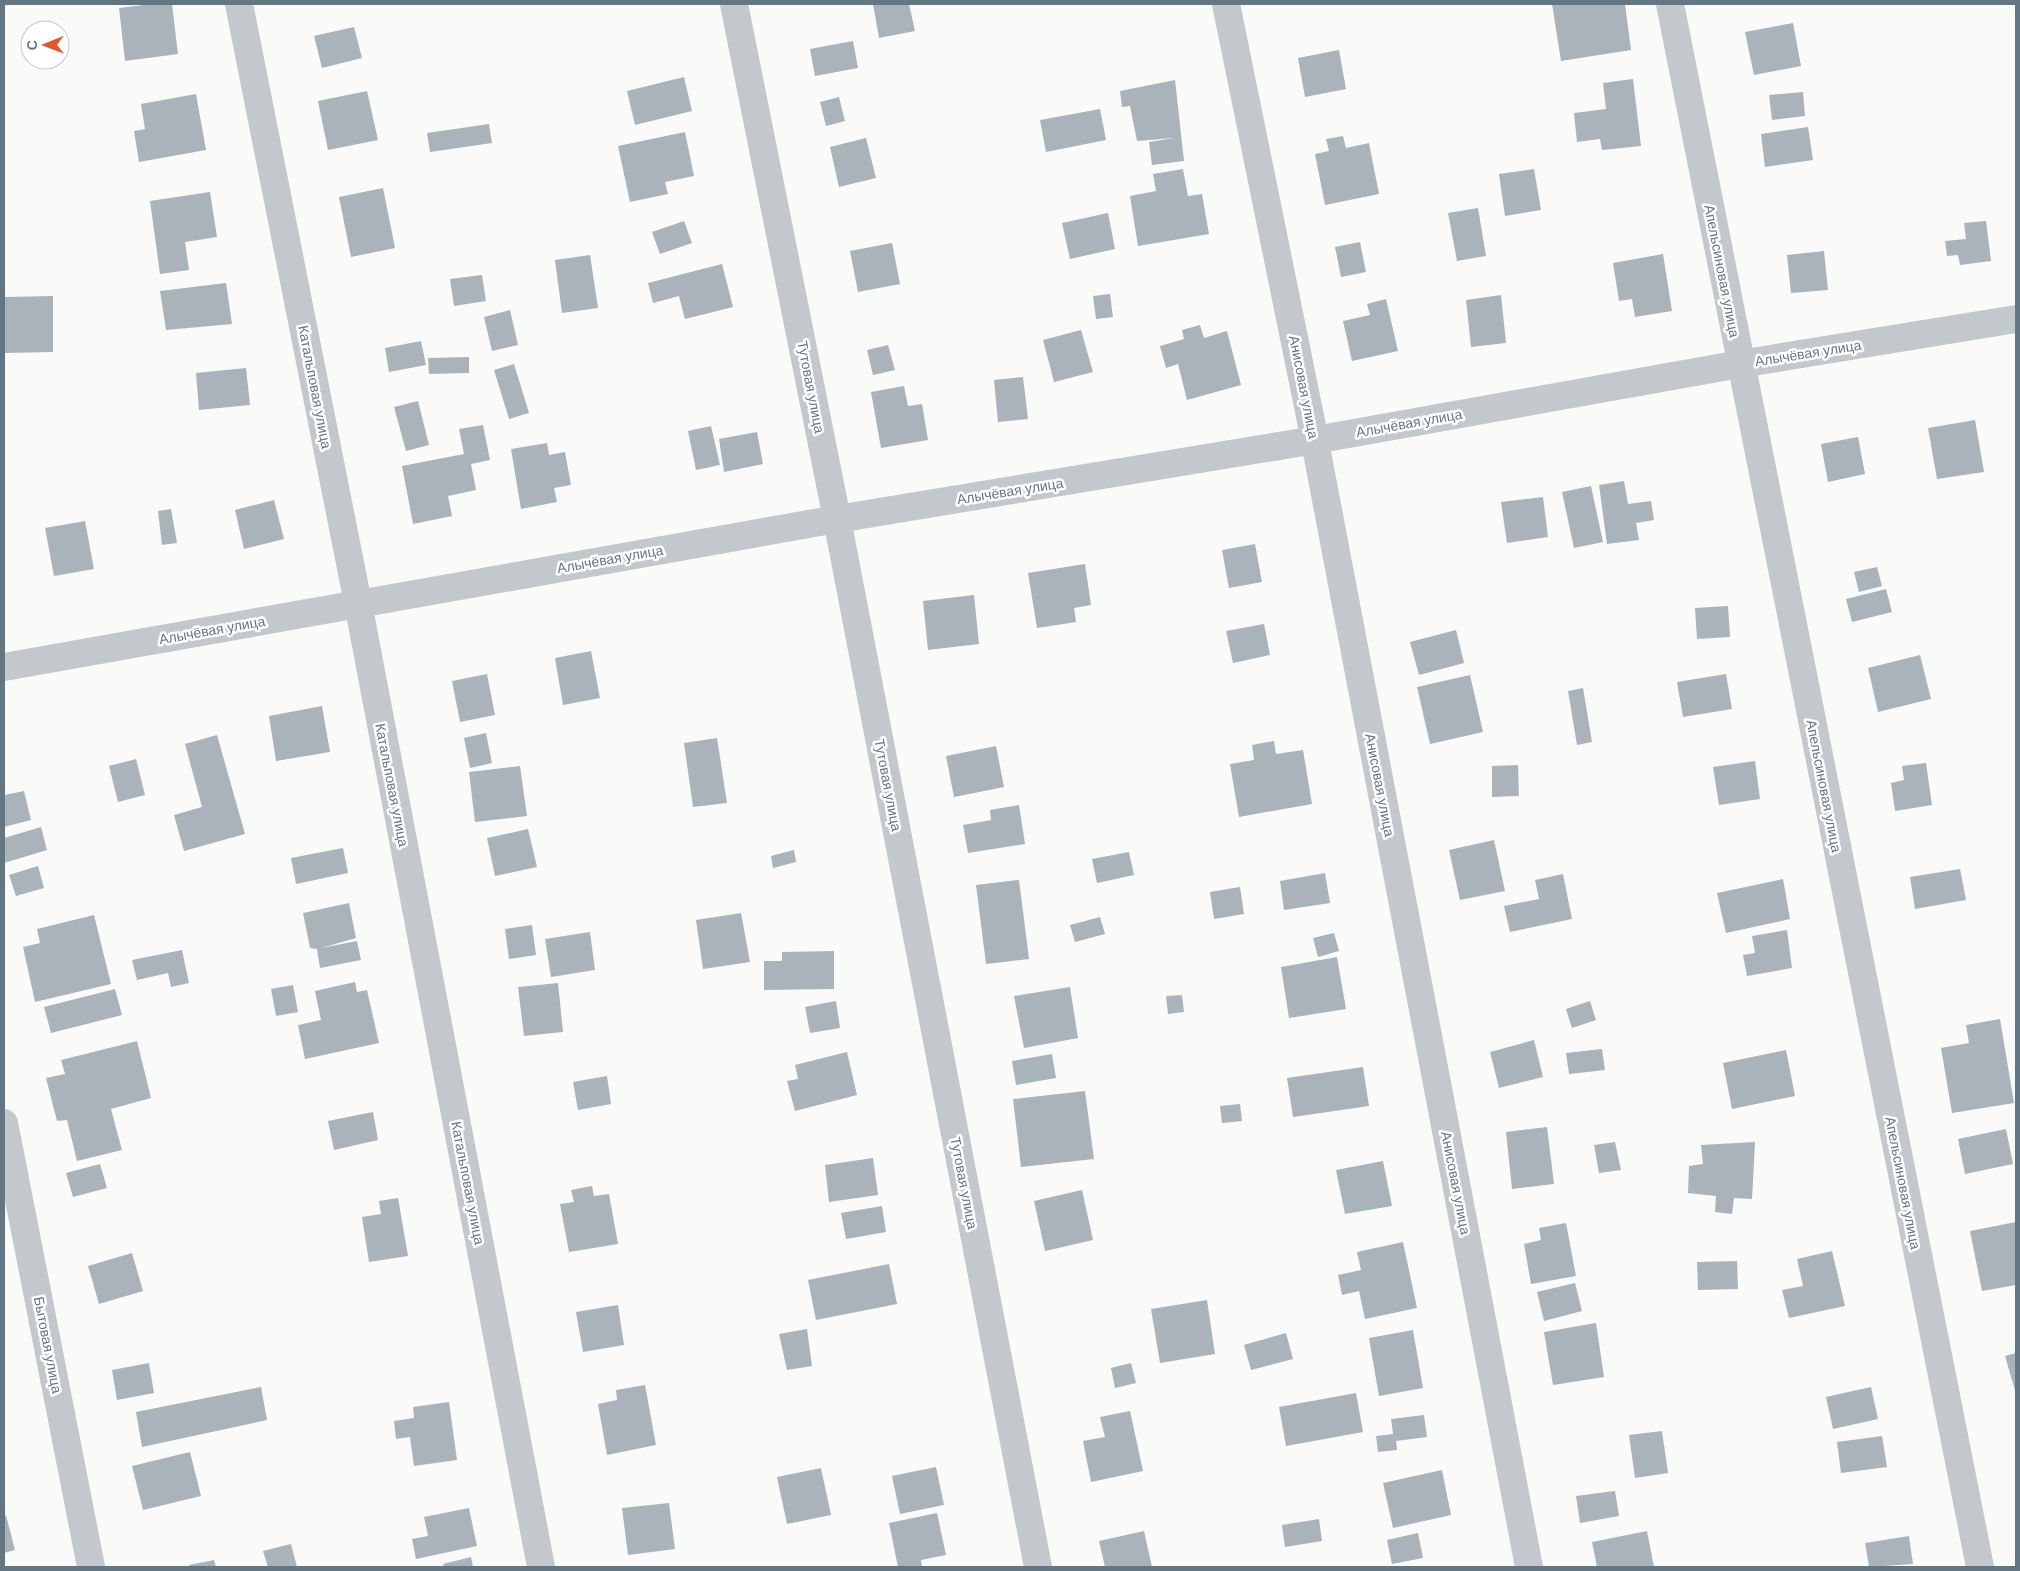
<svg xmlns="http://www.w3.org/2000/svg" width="2020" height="1571" viewBox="0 0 2020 1571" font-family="'DM Sans',sans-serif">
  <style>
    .building { fill: #aab3b9 }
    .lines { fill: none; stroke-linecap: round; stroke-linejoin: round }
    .minor { stroke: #c3c8cc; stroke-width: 28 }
    .labels { text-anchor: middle; stroke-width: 5; stroke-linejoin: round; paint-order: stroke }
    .street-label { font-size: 14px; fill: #657683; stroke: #fff }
  </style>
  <rect width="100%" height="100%" fill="#fafaf8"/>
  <g class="building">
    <polygon points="152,4 172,4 178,54 125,61 119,8"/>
    <polygon points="873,4 909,4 915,31 879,38"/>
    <polygon points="1552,4 1625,4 1631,50 1561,61"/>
    <polygon points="1793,23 1801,66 1754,75 1745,32"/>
    <polygon points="354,27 362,58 322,68 314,36"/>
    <polygon points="853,41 858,68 815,76 810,49"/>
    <polygon points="1339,50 1346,89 1305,97 1298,58"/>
    <polygon points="684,77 692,111 635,125 627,91"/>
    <polygon points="1633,79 1641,146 1602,150 1600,139 1577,142 1574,113 1606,109 1603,83"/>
    <polygon points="1175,80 1184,161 1152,165 1149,142 1174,138 1137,141 1130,106 1122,107 1120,91"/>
    <polygon points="367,91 378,140 328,150 318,101"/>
    <polygon points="1803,92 1805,116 1772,120 1769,95"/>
    <polygon points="196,94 206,150 139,162 134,131 145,129 141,104"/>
    <polygon points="839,97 845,121 826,126 820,102"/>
    <polygon points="1100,109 1106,140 1046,152 1040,120"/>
    <polygon points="489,124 492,143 430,152 427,133"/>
    <polygon points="1808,127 1813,160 1765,167 1761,134"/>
    <polygon points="685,132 694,176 665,182 668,194 630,202 618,146"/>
    <polygon points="1343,136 1346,148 1369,143 1379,194 1325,205 1315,154 1329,151 1326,139"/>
    <polygon points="866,138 876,178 839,187 830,147"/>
    <polygon points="1183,169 1188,196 1202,194 1209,234 1138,246 1130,196 1156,191 1153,174"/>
    <polygon points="1534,169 1541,210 1505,216 1499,174"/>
    <polygon points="383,188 395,248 351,257 339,197"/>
    <polygon points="210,192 217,237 185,242 189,270 160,274 150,201"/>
    <polygon points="1478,208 1486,256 1457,261 1448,213"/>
    <polygon points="1108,213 1115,249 1070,259 1062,223"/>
    <polygon points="684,221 692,243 660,254 652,232"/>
    <polygon points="1986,221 1991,261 1960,265 1958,255 1947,256 1945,241 1966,239 1964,223"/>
    <polygon points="1360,242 1366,272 1341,277 1335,247"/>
    <polygon points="892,243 900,284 858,292 850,251"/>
    <polygon points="1824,251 1828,290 1791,293 1787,255"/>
    <polygon points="1663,254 1672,311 1635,317 1632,299 1619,301 1613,263"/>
    <polygon points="590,255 598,308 562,313 555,260"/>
    <polygon points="722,264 733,307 685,319 679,296 653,303 648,283"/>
    <polygon points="482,275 486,301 454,306 450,279"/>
    <polygon points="226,283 232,324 166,330 160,291"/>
    <polygon points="1110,294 1113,317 1096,319 1093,296"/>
    <polygon points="1501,295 1506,343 1471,347 1466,300"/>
    <polygon points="53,296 53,352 4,353 4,297"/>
    <polygon points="1386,299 1398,351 1352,361 1343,321 1370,315 1367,304"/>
    <polygon points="510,310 518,345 492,351 484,317"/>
    <polygon points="1200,325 1204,338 1227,331 1241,385 1187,400 1178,364 1166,368 1160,346 1184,339 1182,330"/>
    <polygon points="1081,330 1093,372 1054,382 1043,340"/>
    <polygon points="421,341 426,365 389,372 385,348"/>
    <polygon points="888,345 895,370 873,375 867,350"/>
    <polygon points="469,357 469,373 429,374 428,358"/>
    <polygon points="514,364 529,413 509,419 494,370"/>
    <polygon points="246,368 250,405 199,410 196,373"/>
    <polygon points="1023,377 1028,419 998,422 994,380"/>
    <polygon points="904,386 908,406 922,404 928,440 881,448 871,392"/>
    <polygon points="418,401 429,445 406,451 394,407"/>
    <polygon points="1975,420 1984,472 1937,479 1928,428"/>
    <polygon points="483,425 490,460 471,464 476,490 448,496 452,516 413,524 402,466 464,454 459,429"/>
    <polygon points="711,426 720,465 696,470 688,431"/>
    <polygon points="757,432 763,464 724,472 719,439"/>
    <polygon points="1858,437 1865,474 1828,482 1821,444"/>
    <polygon points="547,443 549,455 565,452 571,485 554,488 557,502 521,509 511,449"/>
    <polygon points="1624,481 1628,504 1651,501 1654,520 1636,523 1639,540 1607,544 1599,485"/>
    <polygon points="1591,486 1603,542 1574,548 1562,492"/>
    <polygon points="1543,497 1548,537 1507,543 1501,502"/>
    <polygon points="274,500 284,539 244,549 235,510"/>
    <polygon points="171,509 177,543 162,545 158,511"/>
    <polygon points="85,521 94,569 54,576 45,528"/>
    <polygon points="1255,544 1262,582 1229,588 1222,550"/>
    <polygon points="1085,564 1091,605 1074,608 1076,622 1037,628 1028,573"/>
    <polygon points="1877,567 1882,586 1859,592 1854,572"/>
    <polygon points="1886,589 1892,612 1852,622 1846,599"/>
    <polygon points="974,595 979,644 928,650 923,601"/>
    <polygon points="1728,606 1730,637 1697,639 1695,608"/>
    <polygon points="1264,624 1270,655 1233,663 1226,631"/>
    <polygon points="1456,630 1464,663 1419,675 1410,642"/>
    <polygon points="591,651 600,698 563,705 555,658"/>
    <polygon points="1920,655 1931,699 1878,712 1868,668"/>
    <polygon points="487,674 495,715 460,722 452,681"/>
    <polygon points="1726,674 1732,709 1683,717 1677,682"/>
    <polygon points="1470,675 1483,732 1430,744 1417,687"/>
    <polygon points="1583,688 1592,742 1577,745 1568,691"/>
    <polygon points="322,706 330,752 276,761 269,716"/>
    <polygon points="486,733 492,763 470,768 464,738"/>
    <polygon points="217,735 245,834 184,851 174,815 202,807 185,744"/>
    <polygon points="717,738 727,803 693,807 684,743"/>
    <polygon points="1274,741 1276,754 1303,750 1312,804 1239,817 1230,764 1254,760 1252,745"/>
    <polygon points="996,746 1004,787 954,797 946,756"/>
    <polygon points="136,759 145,795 118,802 109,766"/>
    <polygon points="1755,761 1760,799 1719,805 1713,767"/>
    <polygon points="1926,763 1932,805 1895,811 1891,783 1904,780 1902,766"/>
    <polygon points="1518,765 1519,796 1492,797 1492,766"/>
    <polygon points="520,766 527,816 475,822 469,772"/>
    <polygon points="24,791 31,820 4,827 4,795"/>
    <polygon points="1019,805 1025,844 968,853 963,825 991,820 990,810"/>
    <polygon points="41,827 47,850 4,863 4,838"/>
    <polygon points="528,829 537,867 495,876 487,838"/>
    <polygon points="1494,840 1505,891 1460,900 1449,850"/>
    <polygon points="343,848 348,873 296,884 291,858"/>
    <polygon points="794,850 796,862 773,868 771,856"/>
    <polygon points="1129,852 1134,875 1097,883 1092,859"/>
    <polygon points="38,866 44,888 16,896 9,875"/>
    <polygon points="1960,869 1966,900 1915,909 1910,877"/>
    <polygon points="1325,873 1330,903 1284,910 1280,881"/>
    <polygon points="1563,874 1572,919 1510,932 1504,906 1539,899 1535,880"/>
    <polygon points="1783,879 1790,919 1726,933 1717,893"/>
    <polygon points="1019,880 1029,959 986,964 976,885"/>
    <polygon points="1240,887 1244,914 1214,919 1210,892"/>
    <polygon points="349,903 356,938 321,948 357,941 361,960 320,968 317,949 310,948 303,913"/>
    <polygon points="741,913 750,962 703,969 696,920"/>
    <polygon points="94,915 111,984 35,1002 23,947 40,943 37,929"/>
    <polygon points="1100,917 1105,934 1075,942 1070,925"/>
    <polygon points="532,925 536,955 509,959 505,929"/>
    <polygon points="1787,930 1792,968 1747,976 1743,955 1755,953 1752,936"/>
    <polygon points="590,932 595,970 551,977 545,939"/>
    <polygon points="1334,933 1339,951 1318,957 1313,938"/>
    <polygon points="182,950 189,983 171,987 168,973 137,980 132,960"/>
    <polygon points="834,951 834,989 764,990 764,961 782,961 782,952"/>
    <polygon points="1337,957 1346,1009 1289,1018 1281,967"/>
    <polygon points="355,982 357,992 367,990 379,1043 305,1059 298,1025 321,1020 315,991"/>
    <polygon points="558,983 563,1032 524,1036 518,987"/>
    <polygon points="293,985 298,1012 276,1016 271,989"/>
    <polygon points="1070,987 1078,1038 1024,1048 1014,996"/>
    <polygon points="115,989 122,1015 51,1033 44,1007"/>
    <polygon points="1182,995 1184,1012 1168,1014 1166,996"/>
    <polygon points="836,1001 840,1028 810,1033 805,1007"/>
    <polygon points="1590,1001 1596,1020 1572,1028 1566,1009"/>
    <polygon points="2000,1019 2014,1103 1952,1113 1941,1048 1969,1043 1966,1025"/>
    <polygon points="1534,1040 1543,1077 1499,1088 1490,1052"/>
    <polygon points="137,1041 151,1098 111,1109 122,1150 77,1161 67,1120 57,1121 46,1078 65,1074 61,1060"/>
    <polygon points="1602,1049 1605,1070 1569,1074 1566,1053"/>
    <polygon points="1786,1050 1795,1096 1732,1109 1723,1063"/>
    <polygon points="847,1052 857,1095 795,1111 787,1081 798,1079 795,1065"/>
    <polygon points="1052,1054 1056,1078 1016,1085 1012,1061"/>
    <polygon points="1363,1067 1369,1106 1293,1117 1287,1078"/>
    <polygon points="607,1076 611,1104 578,1110 573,1082"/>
    <polygon points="1085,1091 1094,1159 1021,1167 1013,1099"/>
    <polygon points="1240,1104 1242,1121 1222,1123 1220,1106"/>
    <polygon points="373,1112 378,1140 334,1150 328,1121"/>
    <polygon points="1547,1127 1554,1184 1512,1189 1506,1132"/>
    <polygon points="2006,1129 2013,1164 1965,1174 1958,1139"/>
    <polygon points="1615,1142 1621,1170 1599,1173 1594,1145"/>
    <polygon points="1755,1142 1752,1199 1734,1198 1732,1214 1715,1212 1716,1196 1688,1193 1689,1166 1703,1164 1701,1145"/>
    <polygon points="873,1158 878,1195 829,1202 825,1165"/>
    <polygon points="1383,1161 1392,1206 1345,1214 1336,1170"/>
    <polygon points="100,1164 107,1188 73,1197 66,1173"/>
    <polygon points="592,1186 594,1196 609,1194 618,1244 569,1252 560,1204 574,1202 571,1190"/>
    <polygon points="1082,1190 1093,1240 1045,1251 1034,1201"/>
    <polygon points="398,1198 408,1256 369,1262 362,1217 381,1214 379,1201"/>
    <polygon points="882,1206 886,1232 846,1239 841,1213"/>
    <polygon points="2016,1222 2016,1285 1982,1291 1970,1231"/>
    <polygon points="1566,1223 1576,1276 1531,1284 1524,1244 1541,1240 1539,1228"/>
    <polygon points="1403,1242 1417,1308 1365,1319 1359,1291 1342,1295 1338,1275 1361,1270 1357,1252"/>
    <polygon points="1832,1251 1845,1306 1789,1318 1782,1290 1803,1286 1797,1259"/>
    <polygon points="132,1253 143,1291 99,1304 88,1266"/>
    <polygon points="1737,1261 1738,1289 1698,1290 1697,1262"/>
    <polygon points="889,1264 897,1304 816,1320 808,1280"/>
    <polygon points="1575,1283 1582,1311 1544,1321 1537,1292"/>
    <polygon points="1207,1300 1215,1354 1160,1363 1151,1309"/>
    <polygon points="618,1305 624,1345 583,1352 576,1312"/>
    <polygon points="1596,1323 1604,1377 1553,1385 1544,1332"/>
    <polygon points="807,1329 812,1366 787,1370 779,1334"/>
    <polygon points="1413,1330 1423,1388 1379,1396 1369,1338"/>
    <polygon points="1286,1333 1293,1359 1251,1370 1244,1345"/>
    <polygon points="2016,1353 2016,1394 2005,1356"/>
    <polygon points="149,1363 154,1393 117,1400 112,1370"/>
    <polygon points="1131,1363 1136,1383 1115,1388 1111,1368"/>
    <polygon points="645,1385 656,1445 607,1455 598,1404 617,1400 616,1390"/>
    <polygon points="261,1387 267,1420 142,1447 136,1412"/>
    <polygon points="1871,1387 1878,1419 1833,1429 1826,1397"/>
    <polygon points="1356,1393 1363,1432 1286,1446 1279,1407"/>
    <polygon points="449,1402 457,1460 414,1466 410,1437 396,1439 394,1421 414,1418 413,1407"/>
    <polygon points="1130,1411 1143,1471 1091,1482 1083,1441 1105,1437 1100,1417"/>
    <polygon points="1424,1415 1427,1437 1396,1441 1397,1450 1378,1452 1376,1436 1393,1434 1391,1419"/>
    <polygon points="1662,1431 1668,1473 1635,1478 1629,1435"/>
    <polygon points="1882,1436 1887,1467 1841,1473 1837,1442"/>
    <polygon points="190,1452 201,1496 143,1510 132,1466"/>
    <polygon points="936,1467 944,1505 900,1514 892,1476"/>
    <polygon points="821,1468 831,1515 787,1524 777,1477"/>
    <polygon points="1442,1470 1451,1515 1393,1528 1383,1483"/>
    <polygon points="1615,1491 1619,1516 1580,1523 1576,1496"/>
    <polygon points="669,1503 675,1549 628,1555 622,1508"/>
    <polygon points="469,1508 477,1546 416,1559 412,1539 428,1536 424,1517"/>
    <polygon points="937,1513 946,1555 921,1560 922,1567 898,1567 889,1523"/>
    <polygon points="6,1515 15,1550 4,1553 4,1516"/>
    <polygon points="1319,1519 1322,1541 1285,1547 1282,1525"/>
    <polygon points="1144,1531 1152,1567 1105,1567 1099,1541"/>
    <polygon points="1647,1531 1654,1567 1597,1567 1592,1542"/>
    <polygon points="1418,1533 1423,1558 1392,1564 1387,1540"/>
    <polygon points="1909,1536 1913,1564 1869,1567 1865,1543"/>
    <polygon points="291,1544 297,1567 268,1567 263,1551"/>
    <polygon points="471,1557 473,1567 444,1567 443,1564"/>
    <polygon points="214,1560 216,1567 189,1567 189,1565"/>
  </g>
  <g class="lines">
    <g class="minor">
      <polyline points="239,4 358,603 541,1567"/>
      <polyline points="734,4 837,519 1038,1567"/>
      <polyline points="1226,4 1312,426 1529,1567"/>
      <polyline points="1670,4 1980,1567"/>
      <polyline points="4,667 837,519 1315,440 1740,364 2016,319"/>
      <polyline points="4,1123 91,1567"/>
    </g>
  </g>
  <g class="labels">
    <g class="street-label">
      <text transform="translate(1722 271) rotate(79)" y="5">Апельсиновая улица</text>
      <text transform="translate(1808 353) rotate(-9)" y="5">Алычёвая улица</text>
      <text transform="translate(315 387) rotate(79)" y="5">Катальповая улица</text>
      <text transform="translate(811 387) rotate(79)" y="5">Тутовая улица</text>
      <text transform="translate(1304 387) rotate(79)" y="5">Анисовая улица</text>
      <text transform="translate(1409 423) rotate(-10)" y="5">Алычёвая улица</text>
      <text transform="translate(1010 491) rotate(-9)" y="5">Алычёвая улица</text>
      <text transform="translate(610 559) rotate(-10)" y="5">Алычёвая улица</text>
      <text transform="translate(212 630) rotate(-10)" y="5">Алычёвая улица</text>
      <text transform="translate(392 785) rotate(79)" y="5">Катальповая улица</text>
      <text transform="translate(888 785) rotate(79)" y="5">Тутовая улица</text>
      <text transform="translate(1380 785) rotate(79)" y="5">Анисовая улица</text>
      <text transform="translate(1824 786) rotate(79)" y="5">Апельсиновая улица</text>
      <text transform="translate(468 1183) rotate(79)" y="5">Катальповая улица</text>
      <text transform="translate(964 1183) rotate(79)" y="5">Тутовая улица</text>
      <text transform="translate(1456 1183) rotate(79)" y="5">Анисовая улица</text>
      <text transform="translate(1903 1183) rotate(79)" y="5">Апельсиновая улица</text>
      <text transform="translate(48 1345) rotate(79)" y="5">Бытовая улица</text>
    </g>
  </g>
  <rect width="2020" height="1571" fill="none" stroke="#657683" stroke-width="10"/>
  <g transform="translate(45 45) rotate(269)"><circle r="24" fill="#ffffff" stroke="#c1c8cd"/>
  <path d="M0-4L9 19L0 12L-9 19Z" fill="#e4572e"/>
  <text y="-8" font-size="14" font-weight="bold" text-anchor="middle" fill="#657683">С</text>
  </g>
</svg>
